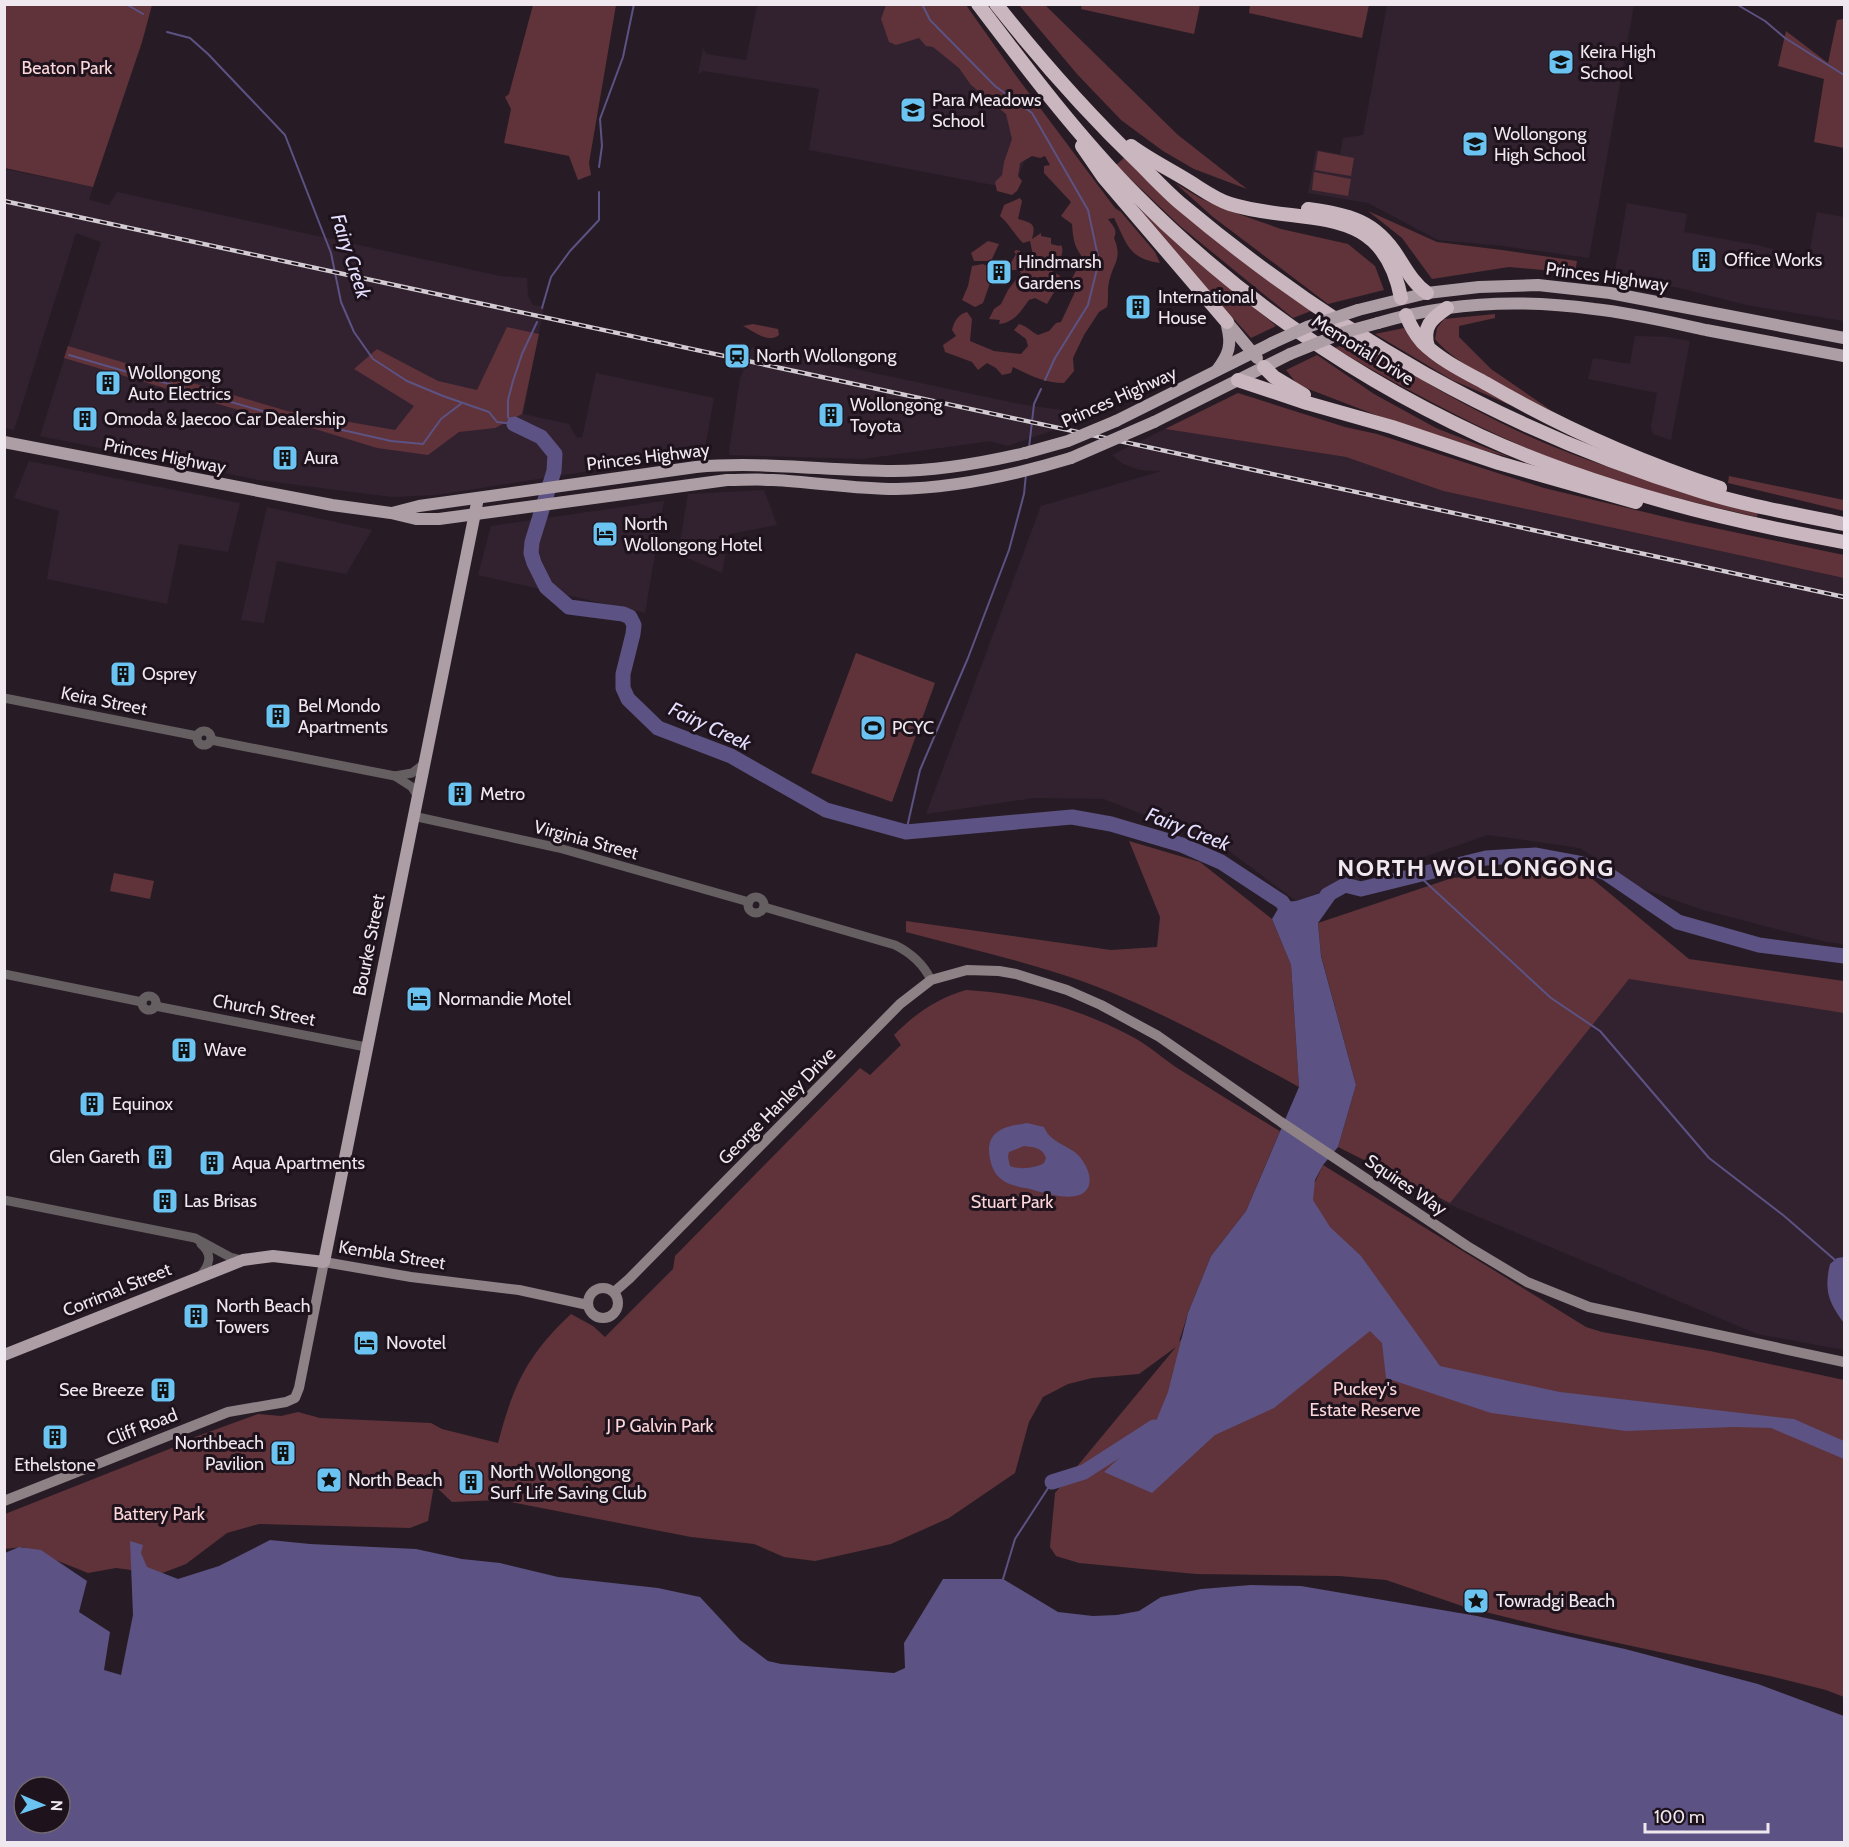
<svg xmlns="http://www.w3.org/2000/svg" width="1849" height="1847" viewBox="0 0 1849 1847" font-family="Cabin,sans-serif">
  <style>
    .built { fill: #322230 }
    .green { fill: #5f3339 }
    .water { fill: #5c5283; fill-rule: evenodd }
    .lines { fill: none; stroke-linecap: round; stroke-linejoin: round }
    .stream { stroke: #5c5283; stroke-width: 2 }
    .river { stroke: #5c5283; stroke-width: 15 }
    .tertiary { stroke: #665f62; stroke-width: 9 }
    .secondary { stroke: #8e8287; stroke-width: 10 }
    .primary { stroke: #ad9da4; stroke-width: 12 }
    .motorway { stroke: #c9b6be; stroke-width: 14 }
    .rail-casing { stroke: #d3cbd2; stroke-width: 4.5 }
    .rail { stroke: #1e131c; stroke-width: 2; stroke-dasharray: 7; stroke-linecap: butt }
    .primary-bridge { stroke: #ad9da4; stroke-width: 12 }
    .labels { text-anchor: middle; stroke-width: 6; stroke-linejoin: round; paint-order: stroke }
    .poi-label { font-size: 18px; fill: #efe8ee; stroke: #1e131c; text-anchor: start }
    .park-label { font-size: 18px; fill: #fcd6d9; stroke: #1e131c }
    .street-label { font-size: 18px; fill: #efe8ee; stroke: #1e131c }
    .water-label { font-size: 20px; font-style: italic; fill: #e4dfff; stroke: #1e131c }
    .district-label { font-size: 24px; font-weight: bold; letter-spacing: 1.5px; fill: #efe8ee; stroke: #1e131c }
  </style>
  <rect width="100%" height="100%" fill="#271c25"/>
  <g class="built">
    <polygon points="757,5 903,5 1035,131 1014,189 809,150 819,89 703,71 698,74 703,48 706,54 746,60"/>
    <polygon points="1387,5 1634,5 1589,258 1503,246 1438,240 1368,203 1308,193 1316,150 1340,154 1343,138 1363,135"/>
    <polygon points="4,169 93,187 89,200 109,205 117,192 500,276 527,278 528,296 533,305 544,307 523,414 569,424 576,437 582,438 596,373 714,398 704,453 436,495 392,497 258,480 40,436 101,242 76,233 14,430 5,428"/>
    <polygon points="1627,203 1687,214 1684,232 1757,245 1808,259 1817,212 1844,217 1844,321 1746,305 1680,288 1614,277"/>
    <polygon points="1635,336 1668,337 1690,341 1671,440 1653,434 1651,427 1657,393 1588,379 1593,358 1630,364"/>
    <polygon points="752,347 1019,404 1097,415 1008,446 990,441 863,459 730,455 729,452 740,379"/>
    <polygon points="1165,429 1346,457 1443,491 1844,578 1844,944 1826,942 1703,910 1641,888 1580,848 1488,835 1296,901 1221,845 1104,799 1034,798 926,814 1041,506 1162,471 1140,470 1123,464 1112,455"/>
    <polygon points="29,461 240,503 228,552 179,544 167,604 47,579 59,511 14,498"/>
    <polygon points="764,490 777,525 729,534 722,573 678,554 688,494"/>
    <polygon points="664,501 645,613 478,575 491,526"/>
    <polygon points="267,507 372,530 346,574 277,561 264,623 241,620"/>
    <polygon points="1629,979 1844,1002 1844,1350 1757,1334 1441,1201"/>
  </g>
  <g class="green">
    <polygon points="1082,4 1200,4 1200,5 1194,34 1081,9"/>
    <polygon points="4,5 152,5 142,42 93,187 5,168"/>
    <polygon points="533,5 616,5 589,163 591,175 578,180 569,156 504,143 511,109 505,97 509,94"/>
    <path d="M886,5H966L1014,73L1115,208L1121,212L1155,252L1160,263C1127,258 1127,243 1114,218L1108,219C1113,226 1118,230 1114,238C1123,259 1113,263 1109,282C1107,290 1109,298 1107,307L1099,312L1084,335L1073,358L1074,371L1064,383C1044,383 1030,375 1013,367L1011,373L1002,375L996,368L987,363L978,370L972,362L945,352L943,345L956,336L952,330C954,322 958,314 967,312L972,319L970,341L994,351L1021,354L1028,346L1026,339L1014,330L1019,324C1027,326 1030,331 1038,335L1049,331L1056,323L1061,322L1075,292L1070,282L1083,258C1074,247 1073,238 1072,224L1061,216L1071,202L1044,173V166L1050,165L1045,156L1040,158L1032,156L1020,163L1018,176L1022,181L1017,191L1012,195L997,191L995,182L1002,175L1004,162L1012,139L1006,114L971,85L959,68L933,47L926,46L919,38L896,45L889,42L881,19Z"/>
    <polygon points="1019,5 1045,5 1178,135 1247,189 1194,169 1163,151 1121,120 1077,74"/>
    <polygon points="1250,5 1250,4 1369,5 1362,38 1249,13"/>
    <polygon points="1844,19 1844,148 1814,142 1824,79 1778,66 1786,31 1828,63 1837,20"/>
    <polygon points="1318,151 1354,158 1351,176 1315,170"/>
    <polygon points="1125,157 1217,240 1311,311 1293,318 1180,226 1116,165"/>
    <polygon points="1314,172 1351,179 1348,196 1312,190"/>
    <polygon points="1175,183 1200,198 1227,210 1281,229 1348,244 1375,266 1384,290 1328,304 1213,217"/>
    <polygon points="1119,191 1276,326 1251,338"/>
    <path d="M1020,198L1022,201L1018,219C1033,223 1036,224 1032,239L1041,233V236L1051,238V244L1059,246L1061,245C1066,253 1057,263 1052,271L1060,276L1059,284L1047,304L1035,298L1029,300C1021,311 1014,323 999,324L1000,320L989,319L994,309L1001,304L1008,290L1021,273L1019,270H1007L1016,254L1014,252L1016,250L1020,251L1027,267H1032L1034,260L1030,241L1023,243C1014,234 1010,225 1000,216L1004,205Z"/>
    <polygon points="1368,211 1437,242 1502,250 1577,261 1575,273 1509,267 1432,279 1402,238"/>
    <polygon points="988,241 999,244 991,261 974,261 971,253"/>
    <polygon points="983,264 987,266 990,283 983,303 975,307 962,300 968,286 972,266"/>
    <path d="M1495,314V318L1459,326V337L1491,369L1552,411C1521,395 1456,366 1435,339L1437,328L1444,319Z"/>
    <path d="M753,324L778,329L779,335C767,344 754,331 743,326Z"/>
    <polygon points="507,327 539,334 522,414 495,428 459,432 428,455 377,448 315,429 272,420 64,358 68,346 287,411 395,430 414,406 354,369 377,349 438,381 477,390"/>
    <polygon points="1404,328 1425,351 1545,420 1452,380 1375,334"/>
    <path d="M1355,341C1411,373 1465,407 1524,434C1596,467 1681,490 1758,511L1757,517C1693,502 1629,488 1567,464C1486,434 1409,391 1334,348Z"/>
    <polygon points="1317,355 1374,394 1436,428 1512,458 1428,435 1298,385 1286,370"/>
    <polygon points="1238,393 1345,427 1377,434 1544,488 1686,522 1844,555 1844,578 1443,491 1346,457 1165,429"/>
    <polygon points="1729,476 1844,500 1844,511 1728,483"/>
    <polygon points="856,653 935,683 892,802 811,773"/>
    <path d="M1129,841L1200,862L1272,919L1291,965L1299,1087C1219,1044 1138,997 1051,971C1003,956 954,945 906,932V921L1111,950L1157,947L1160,917Z"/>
    <polygon points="1531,871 1584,872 1689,959 1844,981 1844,1013 1629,979 1450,1203 1338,1147 1356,1085 1321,955 1318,923 1452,878"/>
    <polygon points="114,873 154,881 150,899 110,891"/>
    <path d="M966,990C1024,993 1077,1008 1129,1035C1148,1044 1164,1060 1182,1071C1215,1091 1247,1112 1280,1131L1246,1211L1211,1256L1188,1313L1179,1342L1315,1182L1323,1165L1586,1327L1602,1332L1710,1351L1844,1380V1697L1826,1690L1770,1676L1558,1630L1465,1607L1386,1580L1339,1576L1196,1574L1079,1563L1056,1556L1050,1547L1055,1493L1176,1347L1139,1374L1092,1378L1068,1384L1043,1397L1029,1422L1015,1473L949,1518L891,1544L815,1561L784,1557L754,1544L691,1537L500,1500L452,1502L434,1485L428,1521L410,1528L259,1524L227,1533L186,1564L160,1574L116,1568L88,1573L23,1547L5,1549V1514L192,1440L195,1437L258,1414L281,1416L298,1412L320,1418L431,1423L442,1429L498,1443C513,1386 527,1355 571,1314L593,1326L605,1337L673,1269L675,1256L860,1068L870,1075L901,1045L894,1035C916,1013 936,999 966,990Z"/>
  </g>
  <g class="water">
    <polygon points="1345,885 1318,923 1321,956 1356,1085 1338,1147 1323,1165 1315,1180 1313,1200 1330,1227 1361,1256 1440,1366 1560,1392 1794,1419 1844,1441 1844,1459 1771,1428 1734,1427 1626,1431 1491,1413 1386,1378 1382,1343 1370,1331 1274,1408 1215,1435 1152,1493 1104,1472 1154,1426 1168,1392 1188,1313 1211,1256 1246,1211 1299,1087 1291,965 1272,919 1282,902 1296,901"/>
    <path d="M1027,1123L1044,1127C1046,1131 1048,1135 1052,1138C1063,1147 1077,1149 1084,1163C1088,1169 1091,1178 1089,1185C1083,1206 1044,1193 1030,1189C1020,1187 1007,1185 1000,1178C992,1172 989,1158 989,1149C990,1128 1010,1126 1027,1123ZM1024,1146C1034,1147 1043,1148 1046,1158L1044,1163C1036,1168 1020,1170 1010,1166L1008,1157L1009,1152Z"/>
    <path d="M1844,1257V1323C1828,1302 1824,1290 1830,1264L1837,1258Z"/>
    <path d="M270,1540L310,1544L416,1549L462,1559L500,1563L558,1577L658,1588L700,1597L740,1640L768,1661L781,1664L894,1673L905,1668L904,1643L943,1579H1003L1058,1612L1093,1616L1117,1615L1139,1611L1161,1597L1201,1589L1251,1585L1301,1586L1477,1616L1625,1649L1758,1684L1844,1716V1842H5V1553L19,1547L41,1550L87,1581L79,1612L110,1632L104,1670L121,1675L133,1615L130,1541L143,1545L141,1553L147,1567L178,1579L219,1566ZM24,1787H60V1823H24Z"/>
  </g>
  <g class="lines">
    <g class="stream">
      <polyline points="126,4 143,14"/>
      <polyline points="922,4 930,20 995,86 1032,113 1088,210 1099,261 1088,305 1055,358 1045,380"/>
      <polyline points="1736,4 1765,21 1785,38 1844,75"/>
      <polyline points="167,32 190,38 208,54 285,135 331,253 341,302 354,332 373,359 407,381 443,396 489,412 497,422 514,424"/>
      <polyline points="599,167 602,146 600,119 623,57 634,4"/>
      <polyline points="542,308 551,277 570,251 599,220 599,192"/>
      <polyline points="69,355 276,415 391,441 423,444 441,419 462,403"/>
      <polyline points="514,424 508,417 508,400 513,381 522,354 537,322"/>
      <polyline points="1029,448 1034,404 1041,389"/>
      <polyline points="906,832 920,770 968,658 1009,550 1024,494 1026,474"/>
      <polyline points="1419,876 1551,998 1600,1031 1709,1158 1783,1215 1835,1260"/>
      <polyline points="1003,1579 1015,1539 1052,1482"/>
    </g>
    <g class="river">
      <polyline points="514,424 541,437 555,454 554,471 532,542 531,553 534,563 546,587 569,607 623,614 630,617 634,625 633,634 623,674 623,688 628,699 658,728 731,756 826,810 906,832 1072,817 1111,824 1182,845 1221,862 1282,902 1292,918"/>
      <polyline points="1327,895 1345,885 1361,889 1486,858 1536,855 1579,863 1606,873 1678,922 1759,945 1844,956"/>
      <polyline points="1052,1482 1084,1472 1154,1427 1171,1438"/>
    </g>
    <g class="tertiary">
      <polyline points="4,698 197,736"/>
      <circle cx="204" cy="738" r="7"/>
      <polyline points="211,740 395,776 412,787 417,795"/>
      <polyline points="395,776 412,773 424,764"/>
      <polyline points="413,816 559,848 749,902"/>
      <circle cx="756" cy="905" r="8"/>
      <path d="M764,907L895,945C911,953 923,963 931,980"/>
      <polyline points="4,974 142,1002"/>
      <circle cx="149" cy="1003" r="7"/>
      <polyline points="155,1006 366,1047"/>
      <polyline points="4,1200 195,1238 230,1257 242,1260"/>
      <path d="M200,1276C210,1265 213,1254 201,1244"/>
    </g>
    <g class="secondary">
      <circle cx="603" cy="1303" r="15"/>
      <polyline points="614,1292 629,1279 900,1004 931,980 967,970 999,971 1016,974 1067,990 1101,1005 1158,1036 1281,1122 1467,1246 1527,1282 1589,1307 1844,1362"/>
      <polyline points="4,1501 228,1412 286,1402 295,1398 299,1388 324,1262 411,1277 519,1290 588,1305"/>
    </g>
    <g class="primary">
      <polyline points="1358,310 1427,293 1479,287 1538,285 1610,293 1844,338"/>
      <polyline points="1227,322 1257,358"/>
      <path d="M1378,323C1448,302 1522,299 1594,309C1632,313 1669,322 1706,330C1752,339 1798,347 1844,356"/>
      <path d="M1217,370C1229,354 1232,345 1227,326"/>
      <polyline points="1116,421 1272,343"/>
      <polyline points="1154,422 1290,354"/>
      <path d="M4,442L332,505L391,513L416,519H439L727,480C743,480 758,479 773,480C814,482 855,489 896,489C956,488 1015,475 1071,458"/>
      <path d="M392,513L419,506L696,467C762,461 828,471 893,471C937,471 982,463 1025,453"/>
      <polyline points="4,1355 243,1260 273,1256 324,1262 478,498"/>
    </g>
    <g class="motorway">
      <path d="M978,4C1028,70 1078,136 1136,195C1235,295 1353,377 1481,436C1595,488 1721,520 1844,542"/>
      <path d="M996,4C1041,61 1088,114 1140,164C1153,177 1166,191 1180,203C1337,335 1504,431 1700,491C1747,506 1796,514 1844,524"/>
      <polyline points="1082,146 1104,178 1227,322"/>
      <path d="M1131,146C1150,160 1171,170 1190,182C1203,190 1215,199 1230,204C1303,227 1382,198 1401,298"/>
      <path d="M1308,209C1349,215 1375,220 1398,257C1407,271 1414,284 1427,293"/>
      <path d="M1406,315C1410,325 1415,334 1422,342C1440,360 1465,372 1487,384C1561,427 1638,461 1720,488"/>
      <path d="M1428,347C1422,327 1431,319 1447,308"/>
      <polyline points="1264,367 1274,377 1304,395"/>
      <polyline points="1238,380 1307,403 1392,427 1499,463 1636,502"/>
    </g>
    <g class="rail-casing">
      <polyline id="rail" points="4,201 1844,597"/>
    </g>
    <use href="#rail" class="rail"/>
    <g class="primary-bridge">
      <polyline points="1272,343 1307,327 1358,310"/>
      <polyline points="1290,354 1345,332 1378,323"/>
      <polyline points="1025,453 1068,441 1116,421"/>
      <polyline points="1071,458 1154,422"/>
    </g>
  </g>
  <defs>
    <g id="school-square" transform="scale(1.35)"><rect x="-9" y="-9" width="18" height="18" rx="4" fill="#6bc3f2" stroke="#1e131c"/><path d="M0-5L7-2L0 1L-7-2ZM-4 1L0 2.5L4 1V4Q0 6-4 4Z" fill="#111"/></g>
    <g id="building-square" transform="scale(1.35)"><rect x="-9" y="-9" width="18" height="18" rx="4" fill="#6bc3f2" stroke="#1e131c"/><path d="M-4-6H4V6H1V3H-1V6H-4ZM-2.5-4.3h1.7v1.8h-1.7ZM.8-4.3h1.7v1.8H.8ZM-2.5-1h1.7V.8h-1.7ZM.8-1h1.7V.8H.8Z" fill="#111"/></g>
    <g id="station-square" transform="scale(1.35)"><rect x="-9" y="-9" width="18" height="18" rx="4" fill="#6bc3f2" stroke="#1e131c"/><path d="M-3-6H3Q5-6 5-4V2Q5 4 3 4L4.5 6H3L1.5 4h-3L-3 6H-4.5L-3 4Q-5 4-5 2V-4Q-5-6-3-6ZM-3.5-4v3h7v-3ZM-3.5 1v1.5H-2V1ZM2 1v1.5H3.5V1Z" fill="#111"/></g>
    <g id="hotel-square" transform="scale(1.35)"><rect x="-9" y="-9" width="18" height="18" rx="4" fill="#6bc3f2" stroke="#1e131c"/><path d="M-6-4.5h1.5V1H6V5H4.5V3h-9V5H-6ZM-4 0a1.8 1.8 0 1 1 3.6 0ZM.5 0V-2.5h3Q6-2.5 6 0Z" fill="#111"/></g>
    <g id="stadium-square" transform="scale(1.35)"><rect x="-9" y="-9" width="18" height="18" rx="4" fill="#6bc3f2" stroke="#1e131c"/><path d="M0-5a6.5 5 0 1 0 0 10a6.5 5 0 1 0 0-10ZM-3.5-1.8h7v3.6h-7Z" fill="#111"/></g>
    <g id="sight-square" transform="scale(1.35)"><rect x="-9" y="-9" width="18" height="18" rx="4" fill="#6bc3f2" stroke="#1e131c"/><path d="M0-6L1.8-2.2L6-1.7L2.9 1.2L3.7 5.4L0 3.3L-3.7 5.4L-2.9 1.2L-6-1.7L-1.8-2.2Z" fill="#111"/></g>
  </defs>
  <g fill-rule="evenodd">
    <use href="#school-square" x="1561" y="62"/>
    <use href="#school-square" x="913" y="110"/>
    <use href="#school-square" x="1475" y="144"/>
    <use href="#building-square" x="1704" y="260"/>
    <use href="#building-square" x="999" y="272"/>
    <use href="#building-square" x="1138" y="307"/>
    <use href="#station-square" x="737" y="356"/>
    <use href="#building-square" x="108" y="383"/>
    <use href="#building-square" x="831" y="415"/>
    <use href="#building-square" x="85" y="419"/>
    <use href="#building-square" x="285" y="458"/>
    <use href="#hotel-square" x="605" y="534"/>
    <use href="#building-square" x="123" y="674"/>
    <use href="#building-square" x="278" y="716"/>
    <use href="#stadium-square" x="873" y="728"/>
    <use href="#building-square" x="460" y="794"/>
    <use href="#hotel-square" x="419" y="999"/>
    <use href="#building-square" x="184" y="1050"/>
    <use href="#building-square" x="92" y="1104"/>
    <use href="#building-square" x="160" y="1157"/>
    <use href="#building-square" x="212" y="1163"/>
    <use href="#building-square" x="165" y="1201"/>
    <use href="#building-square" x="196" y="1316"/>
    <use href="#hotel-square" x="366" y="1343"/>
    <use href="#building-square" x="163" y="1390"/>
    <use href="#building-square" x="55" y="1437"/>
    <use href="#building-square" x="283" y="1453"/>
    <use href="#sight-square" x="329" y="1480"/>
    <use href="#building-square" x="471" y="1482"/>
    <use href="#sight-square" x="1476" y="1601"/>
  </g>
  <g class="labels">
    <g class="poi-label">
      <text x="1580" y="58">Keira High<tspan x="1580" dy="21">School</tspan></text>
      <text x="932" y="106">Para Meadows<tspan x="932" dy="21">School</tspan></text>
      <text x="1494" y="140">Wollongong<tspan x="1494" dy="21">High School</tspan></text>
      <text x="1724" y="266">Office Works</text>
      <text x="1018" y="268">Hindmarsh<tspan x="1018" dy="21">Gardens</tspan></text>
      <text x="1158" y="303">International<tspan x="1158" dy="21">House</tspan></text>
      <text x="756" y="362">North Wollongong</text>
      <text x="128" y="379">Wollongong<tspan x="128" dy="21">Auto Electrics</tspan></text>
      <text x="850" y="411">Wollongong<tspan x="850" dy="21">Toyota</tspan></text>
      <text x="104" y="425">Omoda &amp; Jaecoo Car Dealership</text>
      <text x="304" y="464">Aura</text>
      <text x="624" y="530">North<tspan x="624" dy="21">Wollongong Hotel</tspan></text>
      <text x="142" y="680">Osprey</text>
      <text x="298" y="712">Bel Mondo<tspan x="298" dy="21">Apartments</tspan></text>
      <text x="892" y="734">PCYC</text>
      <text x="480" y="800">Metro</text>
      <text x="438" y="1005">Normandie Motel</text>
      <text x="204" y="1056">Wave</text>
      <text x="112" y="1110">Equinox</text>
      <text x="140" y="1163" text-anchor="end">Glen Gareth</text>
      <text x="232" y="1169">Aqua Apartments</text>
      <text x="184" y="1207">Las Brisas</text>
      <text x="216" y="1312">North Beach<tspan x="216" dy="21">Towers</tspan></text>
      <text x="386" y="1349">Novotel</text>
      <text x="144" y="1396" text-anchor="end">See Breeze</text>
      <text x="264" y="1449" text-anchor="end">Northbeach<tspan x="264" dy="21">Pavilion</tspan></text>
      <text x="55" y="1471" text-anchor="middle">Ethelstone</text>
      <text x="490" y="1478">North Wollongong<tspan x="490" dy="21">Surf Life Saving Club</tspan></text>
      <text x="348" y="1486">North Beach</text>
      <text x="1496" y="1607">Towradgi Beach</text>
    </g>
    <g class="park-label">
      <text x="67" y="74">Beaton Park</text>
      <text x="1012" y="1208">Stuart Park</text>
      <text x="1365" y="1395">Puckey's<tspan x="1365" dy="21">Estate Reserve</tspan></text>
      <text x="660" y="1432">J P Galvin Park</text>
      <text x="159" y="1520">Battery Park</text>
    </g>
    <g class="street-label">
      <text transform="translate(1607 277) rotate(8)" y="6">Princes Highway</text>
      <text transform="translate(1363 350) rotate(32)" y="6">Memorial Drive</text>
      <text transform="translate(1119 397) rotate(-24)" y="6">Princes Highway</text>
      <text transform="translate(165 456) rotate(11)" y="6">Princes Highway</text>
      <text transform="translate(648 457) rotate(-7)" y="6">Princes Highway</text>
      <text transform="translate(104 701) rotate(11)" y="6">Keira Street</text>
      <text transform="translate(586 840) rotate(15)" y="6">Virginia Street</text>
      <text transform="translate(369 945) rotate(-79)" y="6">Bourke Street</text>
      <text transform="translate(264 1010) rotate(11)" y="6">Church Street</text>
      <text transform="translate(777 1106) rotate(-45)" y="6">George Hanley Drive</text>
      <text transform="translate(1406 1185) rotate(34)" y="6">Squires Way</text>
      <text transform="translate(392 1255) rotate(9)" y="6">Kembla Street</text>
      <text transform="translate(117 1290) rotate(-22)" y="6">Corrimal Street</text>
      <text transform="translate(142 1427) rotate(-21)" y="6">Cliff Road</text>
    </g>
    <g class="water-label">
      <text transform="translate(351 256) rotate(72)" y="7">Fairy Creek</text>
      <text transform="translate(710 726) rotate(25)" y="7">Fairy Creek</text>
      <text transform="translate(1188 829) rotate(21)" y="7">Fairy Creek</text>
    </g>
    <g class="district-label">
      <text x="1476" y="876">NORTH WOLLONGONG</text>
    </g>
  </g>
  <rect width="1849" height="1847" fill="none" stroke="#efe8ee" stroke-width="12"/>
  <g transform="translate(42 1805) rotate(92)"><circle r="28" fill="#1e131c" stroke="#726870" stroke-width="1.5"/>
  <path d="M0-4.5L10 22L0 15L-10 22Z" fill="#6bc3f2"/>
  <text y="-9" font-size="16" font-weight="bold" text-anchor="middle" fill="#efe8ee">N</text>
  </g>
  <path d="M1645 1823v9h123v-9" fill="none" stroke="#efe8ee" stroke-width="3"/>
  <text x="1654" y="1823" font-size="18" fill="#efe8ee" stroke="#1e131c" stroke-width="4.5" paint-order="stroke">100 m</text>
</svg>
